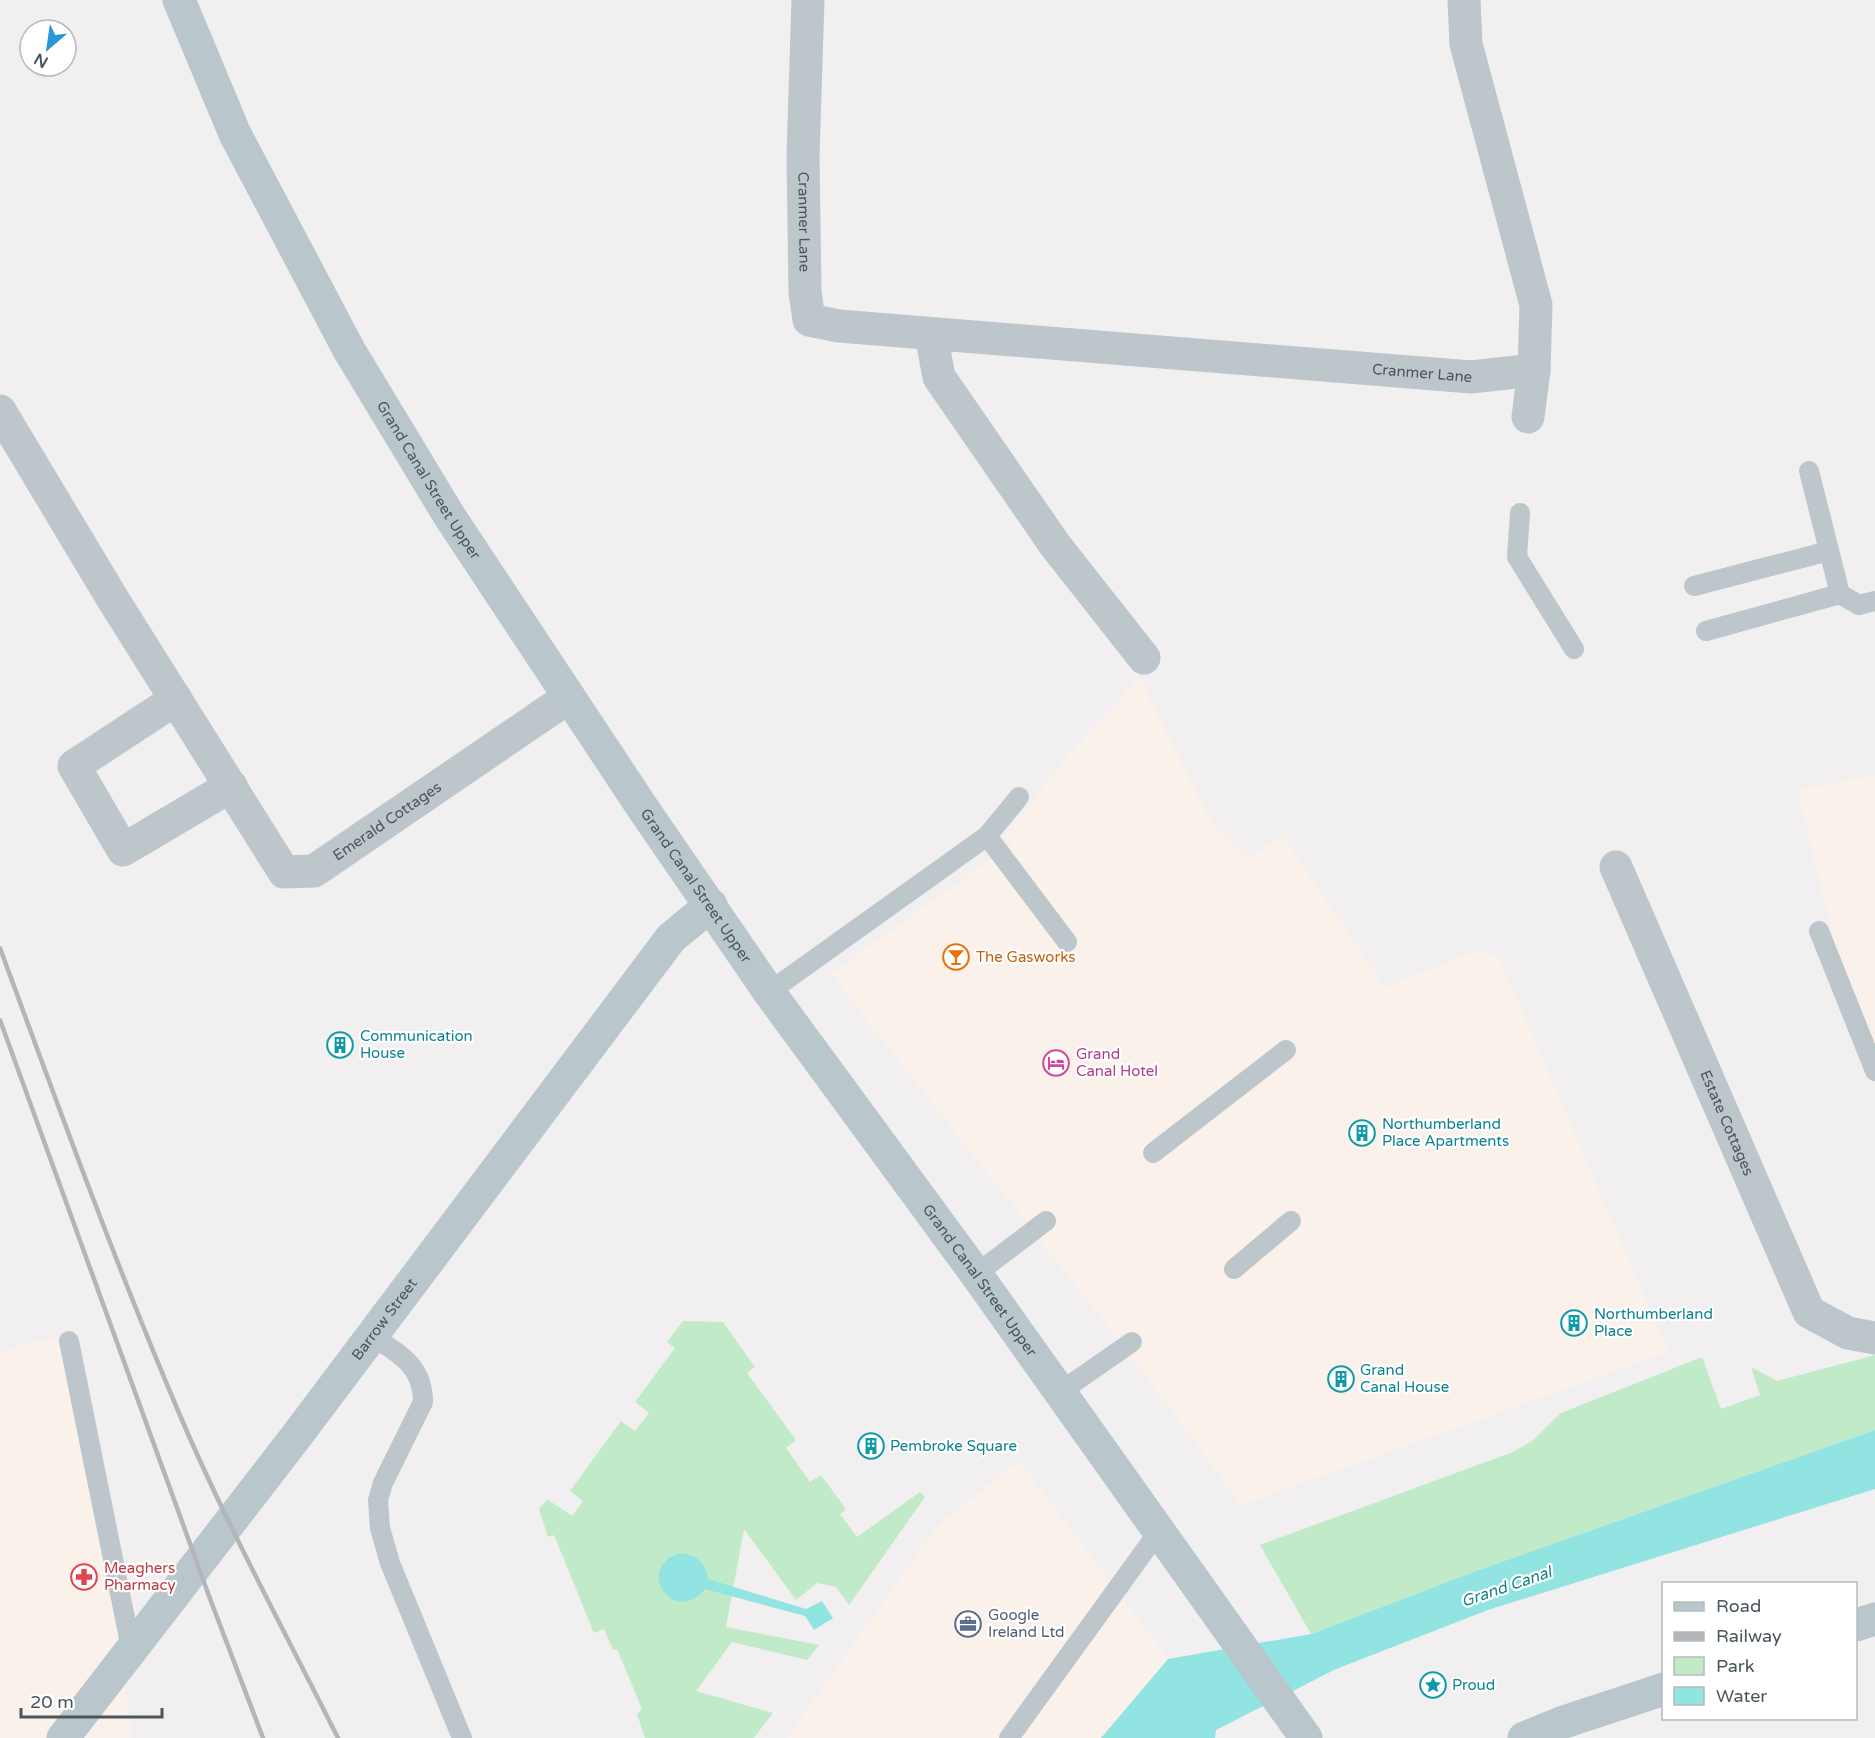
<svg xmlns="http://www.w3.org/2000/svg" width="1875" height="1738" viewBox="0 0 1875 1738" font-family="'Varela Round',sans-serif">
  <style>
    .commercial { fill: #faf2ea }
    .green { fill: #c1ebc8 }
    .water { fill: #92e4e3 }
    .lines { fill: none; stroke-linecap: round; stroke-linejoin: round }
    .lane { stroke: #bcc6cb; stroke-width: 20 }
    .street { stroke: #bcc6cb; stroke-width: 33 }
    .secondary { stroke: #b9c7cc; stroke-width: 33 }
    .rail { stroke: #b2b6b9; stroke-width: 4.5 }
    .labels { text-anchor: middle; stroke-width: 4.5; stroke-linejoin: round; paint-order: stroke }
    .street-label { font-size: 15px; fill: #49565b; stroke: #fff }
    .food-label { font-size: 15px; fill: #c56008; stroke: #fff; text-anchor: start }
    .culture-label { font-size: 15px; fill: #0d838f; stroke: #fff; text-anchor: start }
    .hotel-label { font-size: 15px; fill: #b23c85; stroke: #fff; text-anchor: start }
    .health-label { font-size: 15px; fill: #be3a42; stroke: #fff; text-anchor: start }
    .service-label { font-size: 15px; fill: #4e5e75; stroke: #fff; text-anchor: start }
    .water-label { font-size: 16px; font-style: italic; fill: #178280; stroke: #fff }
  </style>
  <rect width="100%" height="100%" fill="#f1eff0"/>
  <g class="commercial">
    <polygon points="1138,675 1210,820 1248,859 1283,836 1385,987 1481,949 1499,958 1668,1352 1241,1505 1143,1371 831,974 1011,845 1005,836 1065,758 1119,702"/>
    <polygon points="1875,775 1875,1062 1845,990 1798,790"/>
    <polygon points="76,1332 108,1489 131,1738 0,1738 0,1356 10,1348"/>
    <polygon points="1019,1461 1168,1659 1101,1738 787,1738 930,1536 940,1524"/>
  </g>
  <g class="green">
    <polygon points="683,1321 723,1322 755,1367 747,1373 796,1440 786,1448 810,1482 821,1475 846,1509 840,1514 857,1537 920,1492 925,1497 849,1605 836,1587 817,1583 796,1600 744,1529 726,1627 819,1645 807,1660 732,1642 696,1691 773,1713 754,1738 645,1738 637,1714 642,1709 617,1649 613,1650 604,1629 594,1633 554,1535 548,1537 539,1509 547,1499 572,1516 583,1501 570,1491 621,1421 635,1431 649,1413 635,1402 675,1348 667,1342"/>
    <polygon points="1875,1355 1875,1430 1476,1571 1311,1634 1260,1545 1513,1452 1532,1441 1561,1413 1702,1357 1721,1409 1760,1395 1751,1367 1777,1381"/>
  </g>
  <g class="water">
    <polygon points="1875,1430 1875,1489 1488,1610 1336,1669 1216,1730 1215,1738 1101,1738 1168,1659 1311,1634 1476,1571"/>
    <path d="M680,1553C697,1554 706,1563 708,1579L806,1609L822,1601L833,1618L814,1630L805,1616L705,1589C674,1628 633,1567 680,1553Z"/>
  </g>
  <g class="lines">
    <g class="lane">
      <polyline points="1809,471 1840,594 1859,605 1875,601"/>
      <polyline points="1520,513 1517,557 1574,649"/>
      <polyline points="1694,586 1829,551"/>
      <polyline points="1706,631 1840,594"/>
      <polyline points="987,836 1067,942"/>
      <polyline points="1819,931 1875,1071"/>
      <polyline points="769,992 987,836 1019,797"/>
      <polyline points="1153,1153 1286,1050"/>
      <polyline points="1234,1269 1291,1221"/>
      <polyline points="976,1274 1046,1221"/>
      <path d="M372,1336C399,1354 423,1365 423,1402L383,1483L378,1500L380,1528L390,1563L462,1738"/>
      <polyline points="69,1341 131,1648"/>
      <polyline points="1060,1392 1132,1342"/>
      <polyline points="1009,1738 1159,1531"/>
    </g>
    <g class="street">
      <path id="s1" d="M808,0L803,156L805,292L809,320L839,326L1471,377L1534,370"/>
      <polyline points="1464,0 1466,44 1536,305 1534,370 1528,417"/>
      <polyline points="931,334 939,377 1055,545 1144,658"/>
      <path id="s2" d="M0,411L114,601L284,872L314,871L569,697"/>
      <polyline points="176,699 74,766 123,850 231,786"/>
      <path id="s3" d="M1616,867L1809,1312L1848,1333L1875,1338"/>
    </g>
    <g class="secondary">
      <path id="s4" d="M179,0L235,134L349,350L450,517L642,807L769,992L976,1274L1306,1738"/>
      <polyline points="1856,1625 1875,1619"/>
      <path id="s5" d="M63,1738L295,1438L671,938L711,905"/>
      <polyline points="1524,1738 1561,1723 1664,1689"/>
    </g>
    <g class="rail">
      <path d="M0,948C57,1103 114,1260 179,1413C226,1524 284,1630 338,1738"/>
      <polyline points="0,1020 209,1596 263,1738"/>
    </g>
  </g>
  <defs>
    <g id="bar-ring" transform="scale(1.35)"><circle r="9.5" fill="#fff" stroke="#e8710a" stroke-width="1.5"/><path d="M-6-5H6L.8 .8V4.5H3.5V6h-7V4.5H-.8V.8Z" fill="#e8710a"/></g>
    <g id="building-ring" transform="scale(1.35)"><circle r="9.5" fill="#fff" stroke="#0f9aa8" stroke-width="1.5"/><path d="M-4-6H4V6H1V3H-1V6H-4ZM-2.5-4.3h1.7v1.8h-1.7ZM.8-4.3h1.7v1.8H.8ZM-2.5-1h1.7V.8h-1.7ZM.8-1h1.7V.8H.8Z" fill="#0f9aa8"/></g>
    <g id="hotel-ring" transform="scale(1.35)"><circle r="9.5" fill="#fff" stroke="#d1479c" stroke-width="1.5"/><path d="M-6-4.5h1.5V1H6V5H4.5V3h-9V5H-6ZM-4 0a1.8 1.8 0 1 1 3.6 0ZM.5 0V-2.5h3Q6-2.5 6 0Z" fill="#d1479c"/></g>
    <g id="pharmacy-ring" transform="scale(1.35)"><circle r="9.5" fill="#fff" stroke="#e0444e" stroke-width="1.5"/><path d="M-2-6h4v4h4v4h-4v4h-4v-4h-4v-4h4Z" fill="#e0444e"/></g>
    <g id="office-ring" transform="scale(1.35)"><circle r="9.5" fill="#fff" stroke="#5c6f8a" stroke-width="1.5"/><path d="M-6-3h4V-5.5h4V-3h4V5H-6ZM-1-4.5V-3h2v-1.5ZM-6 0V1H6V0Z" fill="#5c6f8a"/></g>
    <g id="sight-ring" transform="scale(1.35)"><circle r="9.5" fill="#fff" stroke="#0f9aa8" stroke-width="1.5"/><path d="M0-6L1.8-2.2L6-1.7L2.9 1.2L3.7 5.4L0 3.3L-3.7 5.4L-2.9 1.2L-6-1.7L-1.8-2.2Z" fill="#0f9aa8"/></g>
  </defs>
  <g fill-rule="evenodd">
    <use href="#bar-ring" x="956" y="957"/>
    <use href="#building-ring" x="340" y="1045"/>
    <use href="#hotel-ring" x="1056" y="1063"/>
    <use href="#building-ring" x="1362" y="1133"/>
    <use href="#building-ring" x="1574" y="1323"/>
    <use href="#building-ring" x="1341" y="1379"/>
    <use href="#building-ring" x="871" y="1446"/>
    <use href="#pharmacy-ring" x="84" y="1577"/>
    <use href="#office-ring" x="968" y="1624"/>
    <use href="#sight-ring" x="1433" y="1685"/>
  </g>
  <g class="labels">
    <g class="street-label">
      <text dy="5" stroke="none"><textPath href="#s1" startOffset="222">Cranmer Lane</textPath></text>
      <text dy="5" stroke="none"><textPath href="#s1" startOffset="936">Cranmer Lane</textPath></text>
      <text dy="5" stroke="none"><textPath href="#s4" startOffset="542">Grand Canal Street Upper</textPath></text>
      <text dy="5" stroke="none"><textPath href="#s2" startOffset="660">Emerald Cottages</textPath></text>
      <text dy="5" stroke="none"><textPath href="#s4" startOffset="1028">Grand Canal Street Upper</textPath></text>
      <text dy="5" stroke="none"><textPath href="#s3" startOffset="279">Estate Cottages</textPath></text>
      <text dy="5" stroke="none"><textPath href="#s4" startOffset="1514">Grand Canal Street Upper</textPath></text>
      <text dy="5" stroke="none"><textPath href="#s5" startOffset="528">Barrow Street</textPath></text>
    </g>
    <g class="food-label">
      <text x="976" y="962">The Gasworks</text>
    </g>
    <g class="culture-label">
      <text x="360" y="1041">Communication<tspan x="360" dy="17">House</tspan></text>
      <text x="1382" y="1129">Northumberland<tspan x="1382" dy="17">Place Apartments</tspan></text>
      <text x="1594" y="1319">Northumberland<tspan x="1594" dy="17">Place</tspan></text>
      <text x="1360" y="1375">Grand<tspan x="1360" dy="17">Canal House</tspan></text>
      <text x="890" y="1451">Pembroke Square</text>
      <text x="1452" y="1690">Proud</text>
    </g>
    <g class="hotel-label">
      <text x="1076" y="1059">Grand<tspan x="1076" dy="17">Canal Hotel</tspan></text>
    </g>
    <g class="health-label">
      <text x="104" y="1573">Meaghers<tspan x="104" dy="17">Pharmacy</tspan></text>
    </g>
    <g class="service-label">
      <text x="988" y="1620">Google<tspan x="988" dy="17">Ireland Ltd</tspan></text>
    </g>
    <g class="water-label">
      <text transform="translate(1506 1586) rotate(-19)" y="6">Grand Canal</text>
    </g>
  </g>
  <rect x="1662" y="1582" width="195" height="138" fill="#ffffff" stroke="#b6bbbd" stroke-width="1.5"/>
  <rect x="1674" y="1602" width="30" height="9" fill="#b9c7cc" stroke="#b6bbbd" stroke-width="1.5"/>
  <text x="1716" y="1612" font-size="18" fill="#49565b">Road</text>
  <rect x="1674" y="1632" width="30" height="9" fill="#b2b6b9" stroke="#b6bbbd" stroke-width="1.5"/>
  <text x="1716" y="1642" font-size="18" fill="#49565b">Railway</text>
  <rect x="1674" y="1657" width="30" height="18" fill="#c1ebc8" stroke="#b6bbbd" stroke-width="1.5"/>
  <text x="1716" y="1672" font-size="18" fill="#49565b">Park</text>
  <rect x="1674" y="1687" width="30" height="18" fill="#92e4e3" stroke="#b6bbbd" stroke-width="1.5"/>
  <text x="1716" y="1702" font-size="18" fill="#49565b">Water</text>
  <g transform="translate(48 48) rotate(209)"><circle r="28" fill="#ffffff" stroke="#b6bbbd" stroke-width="1.5"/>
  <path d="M0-4.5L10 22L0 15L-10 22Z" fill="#2998d2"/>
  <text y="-9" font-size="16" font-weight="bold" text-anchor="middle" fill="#49565b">N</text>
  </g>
  <path d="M21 1708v9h141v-9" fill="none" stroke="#49565b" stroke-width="3"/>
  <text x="30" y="1708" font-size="18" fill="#49565b" stroke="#ffffff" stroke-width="4.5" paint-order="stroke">20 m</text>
</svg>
